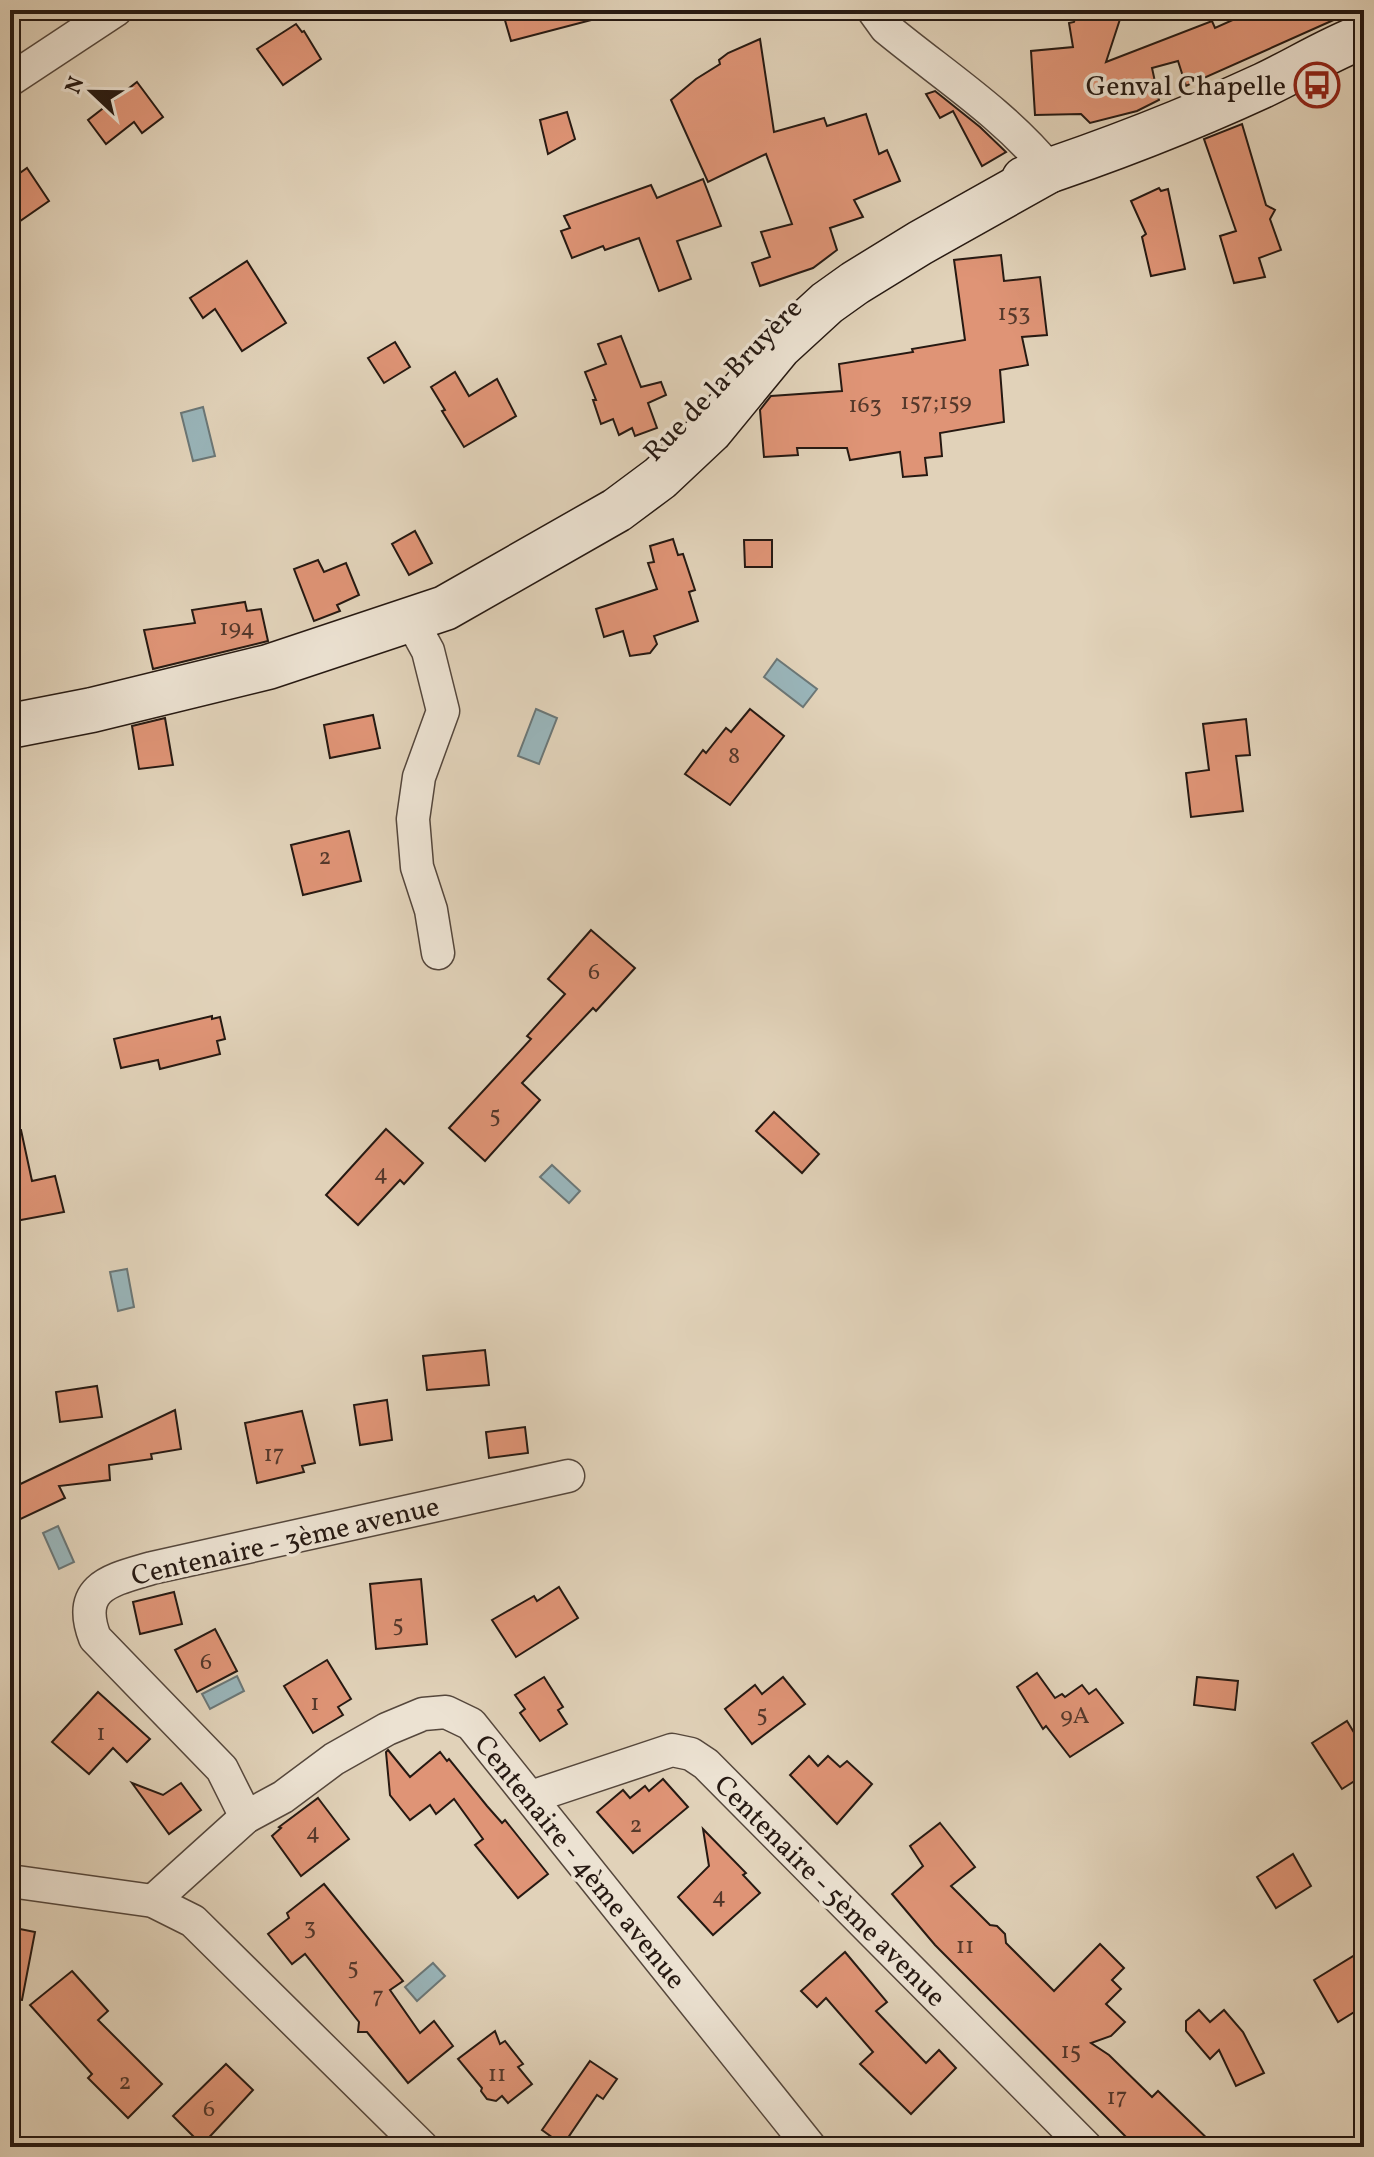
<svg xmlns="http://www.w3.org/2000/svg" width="1374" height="2157" viewBox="0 0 1374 2157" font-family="Vollkorn,serif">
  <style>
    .water { fill: #99b5ba; stroke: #6b7777; stroke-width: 2 }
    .building { fill: #df9476; stroke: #261912; stroke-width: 2 }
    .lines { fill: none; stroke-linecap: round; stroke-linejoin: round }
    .minor-casing { stroke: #55473c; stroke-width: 35 }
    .secondary-casing { stroke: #261912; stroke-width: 47 }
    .minor { stroke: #ece2d2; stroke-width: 32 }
    .secondary { stroke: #ece2d2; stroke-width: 44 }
    .labels { text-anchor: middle; stroke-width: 7; stroke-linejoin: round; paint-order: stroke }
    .number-label { font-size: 24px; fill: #54382b }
    .poi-label { font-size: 28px; fill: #261912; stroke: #ece2d2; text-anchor: end }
    .street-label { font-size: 28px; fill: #261912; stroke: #ece2d2 }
  </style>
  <rect width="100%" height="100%" fill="#e1d2b9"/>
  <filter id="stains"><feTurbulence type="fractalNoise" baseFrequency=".0025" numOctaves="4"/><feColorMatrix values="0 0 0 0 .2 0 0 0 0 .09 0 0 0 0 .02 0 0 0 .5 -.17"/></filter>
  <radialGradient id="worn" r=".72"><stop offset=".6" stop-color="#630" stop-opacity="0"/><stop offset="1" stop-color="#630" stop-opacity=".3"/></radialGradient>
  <g class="water">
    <polygon points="203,407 215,456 193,461 181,413"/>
    <polygon points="777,659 817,689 803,707 764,677"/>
    <polygon points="536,709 557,718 539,764 518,756"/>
    <polygon points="552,1165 580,1191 569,1203 540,1177"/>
    <polygon points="127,1269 134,1307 118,1311 110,1272"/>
    <polygon points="58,1526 74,1562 59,1569 43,1533"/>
    <polygon points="237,1676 244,1691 210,1709 202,1694"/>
    <polygon points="433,1963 445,1976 417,2001 405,1987"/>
  </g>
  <g class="building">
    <polygon points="502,10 598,10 599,18 511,41"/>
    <polygon points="1078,10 1123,10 1106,62 1212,21 1215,28 1255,10 1356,10 1186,86 1178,61 1152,68 1159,100 1137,111 1090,123 1081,114 1035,115 1031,51 1073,47 1069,23 1074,22"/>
    <polygon points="296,24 302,32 304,31 321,59 283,85 257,49"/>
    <polygon points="760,39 774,132 824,118 827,126 866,114 879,154 887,150 900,181 854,200 863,217 830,228 837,250 813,268 760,286 752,263 770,257 761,232 792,224 766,154 708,182 671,100 696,79 720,64 719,60 728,53"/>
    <polygon points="137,82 163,117 142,133 134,122 106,144 88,120"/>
    <polygon points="935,91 980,127 1006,152 982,166 953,111 940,118 926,94"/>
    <polygon points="567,112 575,139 548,154 540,120"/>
    <polygon points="1242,124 1266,205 1275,210 1270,219 1281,250 1259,258 1265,277 1234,283 1220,236 1236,231 1204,139"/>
    <polygon points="27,168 49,201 10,228 10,180"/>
    <polygon points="703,179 721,226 677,241 691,279 659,291 639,238 605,250 603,246 572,258 561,231 570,228 564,216 651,185 657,198"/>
    <polygon points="1159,188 1161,191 1168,189 1185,269 1151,276 1142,237 1146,234 1131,201"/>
    <polygon points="1001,255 1004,281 1040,277 1047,335 1022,337 1028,365 1000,370 1004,422 940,433 942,456 925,458 927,475 903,477 900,452 850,460 847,448 797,448 798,455 764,457 760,410 771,396 842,391 839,364 913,352 912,349 965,340 954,260"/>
    <polygon points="247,261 286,323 242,351 215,309 203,318 190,298"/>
    <polygon points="621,336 641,387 661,382 666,395 648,403 657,428 635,436 632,428 619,435 613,419 601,424 593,400 596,400 585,372 606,364 598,344"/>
    <polygon points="395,342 410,367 384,383 368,358"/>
    <polygon points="455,372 469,396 497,379 516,416 464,447 442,411 445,410 431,387"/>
    <polygon points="415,531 432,563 409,575 392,544"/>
    <polygon points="673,539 678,555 683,554 695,590 689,592 698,621 654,636 657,644 650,653 630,656 623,631 604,637 596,609 657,589 648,563 654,562 650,546"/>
    <polygon points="744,540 772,540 772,567 745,567"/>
    <polygon points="318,560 324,572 346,563 359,595 337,605 340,611 314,621 294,569"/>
    <polygon points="245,602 247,611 261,609 268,641 153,669 144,630 195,623 192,610"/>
    <polygon points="750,709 784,736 730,805 685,774 703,750 706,753 726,728 731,732"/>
    <polygon points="373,715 380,748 330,758 324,725"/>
    <polygon points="165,718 173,765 139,769 132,726"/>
    <polygon points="1246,719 1250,755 1236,756 1243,811 1191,817 1186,773 1209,770 1203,724"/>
    <polygon points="349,831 361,881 303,895 291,845"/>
    <polygon points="591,930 635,968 596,1011 593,1008 522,1083 540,1100 485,1161 449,1128 531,1039 527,1036 565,994 548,979"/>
    <polygon points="212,1016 212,1019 220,1017 225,1039 217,1041 220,1054 160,1069 158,1060 121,1068 114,1039"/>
    <polygon points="774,1112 819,1154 802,1173 756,1131"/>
    <polygon points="386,1129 423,1163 404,1184 400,1180 358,1225 326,1195"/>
    <polygon points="21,1130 32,1181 55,1176 64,1212 10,1222 10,1131"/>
    <polygon points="485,1350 489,1385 427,1390 423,1356"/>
    <polygon points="97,1386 102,1417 60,1422 56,1392"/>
    <polygon points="387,1400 392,1440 360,1445 354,1405"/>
    <polygon points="175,1410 181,1449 151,1454 152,1459 109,1465 110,1480 59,1486 65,1498 10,1524 10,1489"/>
    <polygon points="302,1411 315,1463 302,1466 304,1472 257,1483 245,1423"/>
    <polygon points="525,1427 528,1453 489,1458 486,1432"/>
    <polygon points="421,1579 427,1644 376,1649 370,1584"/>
    <polygon points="559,1587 578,1618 516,1657 492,1620 534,1596 537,1601"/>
    <polygon points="174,1592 182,1624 140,1634 133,1602"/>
    <polygon points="215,1629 237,1671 197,1692 175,1650"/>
    <polygon points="327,1660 351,1699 338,1707 343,1715 313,1733 284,1686"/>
    <polygon points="1037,1673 1055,1698 1062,1694 1065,1697 1082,1685 1089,1694 1096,1689 1123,1723 1070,1757 1046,1726 1043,1729 1017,1687"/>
    <polygon points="544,1677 563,1707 558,1710 567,1724 540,1741 520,1713 525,1709 515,1695"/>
    <polygon points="783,1677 805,1704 752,1744 725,1709 755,1685 762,1694"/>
    <polygon points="1197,1677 1238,1681 1235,1710 1194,1705"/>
    <polygon points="98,1692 150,1739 127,1762 113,1748 89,1774 52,1742"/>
    <polygon points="1347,1721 1364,1749 1364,1775 1342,1789 1312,1743"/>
    <polygon points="388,1750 410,1777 440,1752 447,1761 449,1759 487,1806 502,1823 505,1820 548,1874 518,1898 475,1845 483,1839 454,1799 436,1814 430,1805 410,1820 390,1795 386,1752"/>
    <polygon points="809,1756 818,1766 828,1756 840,1767 847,1761 872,1784 837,1824 790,1775"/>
    <polygon points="663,1779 688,1807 633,1853 597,1812 623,1790 630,1798 645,1786 649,1791"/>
    <polygon points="132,1783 163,1795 181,1783 201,1810 169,1834"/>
    <polygon points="318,1798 349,1839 301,1876 272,1836 281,1828 279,1827"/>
    <polygon points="940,1823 975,1867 951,1886 990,1925 997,1926 1005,1934 1006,1943 1054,1991 1100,1944 1124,1968 1112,1980 1121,1989 1106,2004 1125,2022 1111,2036 1091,2043 1109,2055 1152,2097 1158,2091 1216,2147 1136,2147 935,1945 892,1894 923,1866 910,1846"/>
    <polygon points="703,1829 746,1873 743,1875 760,1893 713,1935 678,1897 709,1866"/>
    <polygon points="1293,1854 1311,1886 1276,1908 1257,1877"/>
    <polygon points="324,1884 403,1981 390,1990 420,2033 434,2021 453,2046 408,2083 367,2032 358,2032 359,2022 305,1954 292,1964 268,1934 289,1918 287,1913"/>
    <polygon points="10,1927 35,1932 22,2000 10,1999"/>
    <polygon points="845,1952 887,2002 876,2011 926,2063 939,2050 956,2068 911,2114 860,2064 873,2052 826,1998 817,2007 801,1991"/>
    <polygon points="1355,1955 1364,1970 1364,2006 1338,2022 1314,1980"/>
    <polygon points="72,1971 108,2011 98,2020 162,2084 128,2118 88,2078 92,2074 30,2005"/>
    <polygon points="1199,2010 1210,2022 1224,2010 1243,2032 1264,2073 1236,2086 1219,2050 1210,2059 1186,2031 1186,2021"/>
    <polygon points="495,2031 500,2044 505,2041 523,2064 518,2067 532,2084 508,2103 502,2096 496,2101 487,2099 481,2091 482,2088 458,2059"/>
    <polygon points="590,2061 617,2079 603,2099 597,2095 563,2145 542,2130"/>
    <polygon points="226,2064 253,2090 202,2145 173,2116"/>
  </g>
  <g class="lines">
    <g class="minor-casing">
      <g id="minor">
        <path d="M873,10L886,28C943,75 1003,113 1050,170"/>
        <polyline points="10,80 116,10"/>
        <polyline points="411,620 428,651 443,711 419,777 413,819 417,867 431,910 438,953"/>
        <polyline points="531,1797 672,1750 691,1754 706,1764 1086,2147"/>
        <path d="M246,1817L222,1769L95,1638C75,1586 112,1580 152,1568L568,1476"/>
        <polyline points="10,1881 153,1901 193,1921 422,2147"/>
        <polyline points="153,1901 246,1817 283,1797 334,1759 387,1729 423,1714 446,1712 471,1724 810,2147"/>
      </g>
    </g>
    <g class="secondary-casing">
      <g id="secondary">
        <path d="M1024,179C1106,152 1186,121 1264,85C1298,69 1329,49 1364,36"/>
        <polyline points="10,726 92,710 268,667 445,608 617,510 660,478 710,431 779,347 827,303 855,283 920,243 1050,170"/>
      </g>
    </g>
    <use href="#minor" class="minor"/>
    <use href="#secondary" class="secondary"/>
  </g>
  <defs>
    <g id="bus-ring" transform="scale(2.3)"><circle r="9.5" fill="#ece2d2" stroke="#8f2418" stroke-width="1.5"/><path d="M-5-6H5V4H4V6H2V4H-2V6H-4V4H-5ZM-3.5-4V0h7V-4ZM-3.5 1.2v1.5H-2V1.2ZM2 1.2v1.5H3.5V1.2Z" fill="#8f2418"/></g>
  </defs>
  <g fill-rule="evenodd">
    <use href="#bus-ring" x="1317" y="85"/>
  </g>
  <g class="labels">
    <g class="number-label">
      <text x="1014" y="320">153</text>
      <text x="936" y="409">157;159</text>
      <text x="865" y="412">163</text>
      <text x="237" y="635">194</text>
      <text x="734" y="763">8</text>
      <text x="325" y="864">2</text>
      <text x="594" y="979">6</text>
      <text x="495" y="1122">5</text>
      <text x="381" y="1180">4</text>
      <text x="274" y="1461">17</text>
      <text x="398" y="1631">5</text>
      <text x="206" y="1669">6</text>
      <text x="315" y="1710">1</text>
      <text x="762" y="1721">5</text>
      <text x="1075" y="1723">9A</text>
      <text x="101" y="1740">1</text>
      <text x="636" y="1832">2</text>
      <text x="313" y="1839">4</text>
      <text x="719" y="1903">4</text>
      <text x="310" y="1934">3</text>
      <text x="965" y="1953">11</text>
      <text x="353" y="1974">5</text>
      <text x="378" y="2003">7</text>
      <text x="1071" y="2058">15</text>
      <text x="497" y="2081">11</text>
      <text x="125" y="2089">2</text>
      <text x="1117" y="2104">17</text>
      <text x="209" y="2116">6</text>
    </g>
    <g class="poi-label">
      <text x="1286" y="95">Genval Chapelle</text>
    </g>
    <g class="street-label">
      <text transform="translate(722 379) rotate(-46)" y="10">Rue de la Bruyère</text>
      <text transform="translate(285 1540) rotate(-13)" y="10">Centenaire - 3ème avenue</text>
      <text transform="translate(581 1861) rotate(51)" y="10">Centenaire - 4ème avenue</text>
      <text transform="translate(831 1890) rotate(45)" y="10">Centenaire - 5ème avenue</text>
    </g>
  </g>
  <rect width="1374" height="2157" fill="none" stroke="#e1d2b9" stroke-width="40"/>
  <rect x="12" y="12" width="1350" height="2133" fill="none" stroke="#261912" stroke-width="4"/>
  <rect x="20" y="20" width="1334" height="2117" fill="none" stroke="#261912" stroke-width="2"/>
  <g transform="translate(92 92) rotate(292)" stroke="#ece2d2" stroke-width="6" paint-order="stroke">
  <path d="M0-6L14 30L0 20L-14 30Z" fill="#261912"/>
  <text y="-12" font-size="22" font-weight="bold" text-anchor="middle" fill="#261912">N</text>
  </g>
  <rect width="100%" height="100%" filter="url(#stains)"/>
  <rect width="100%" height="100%" fill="url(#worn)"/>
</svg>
